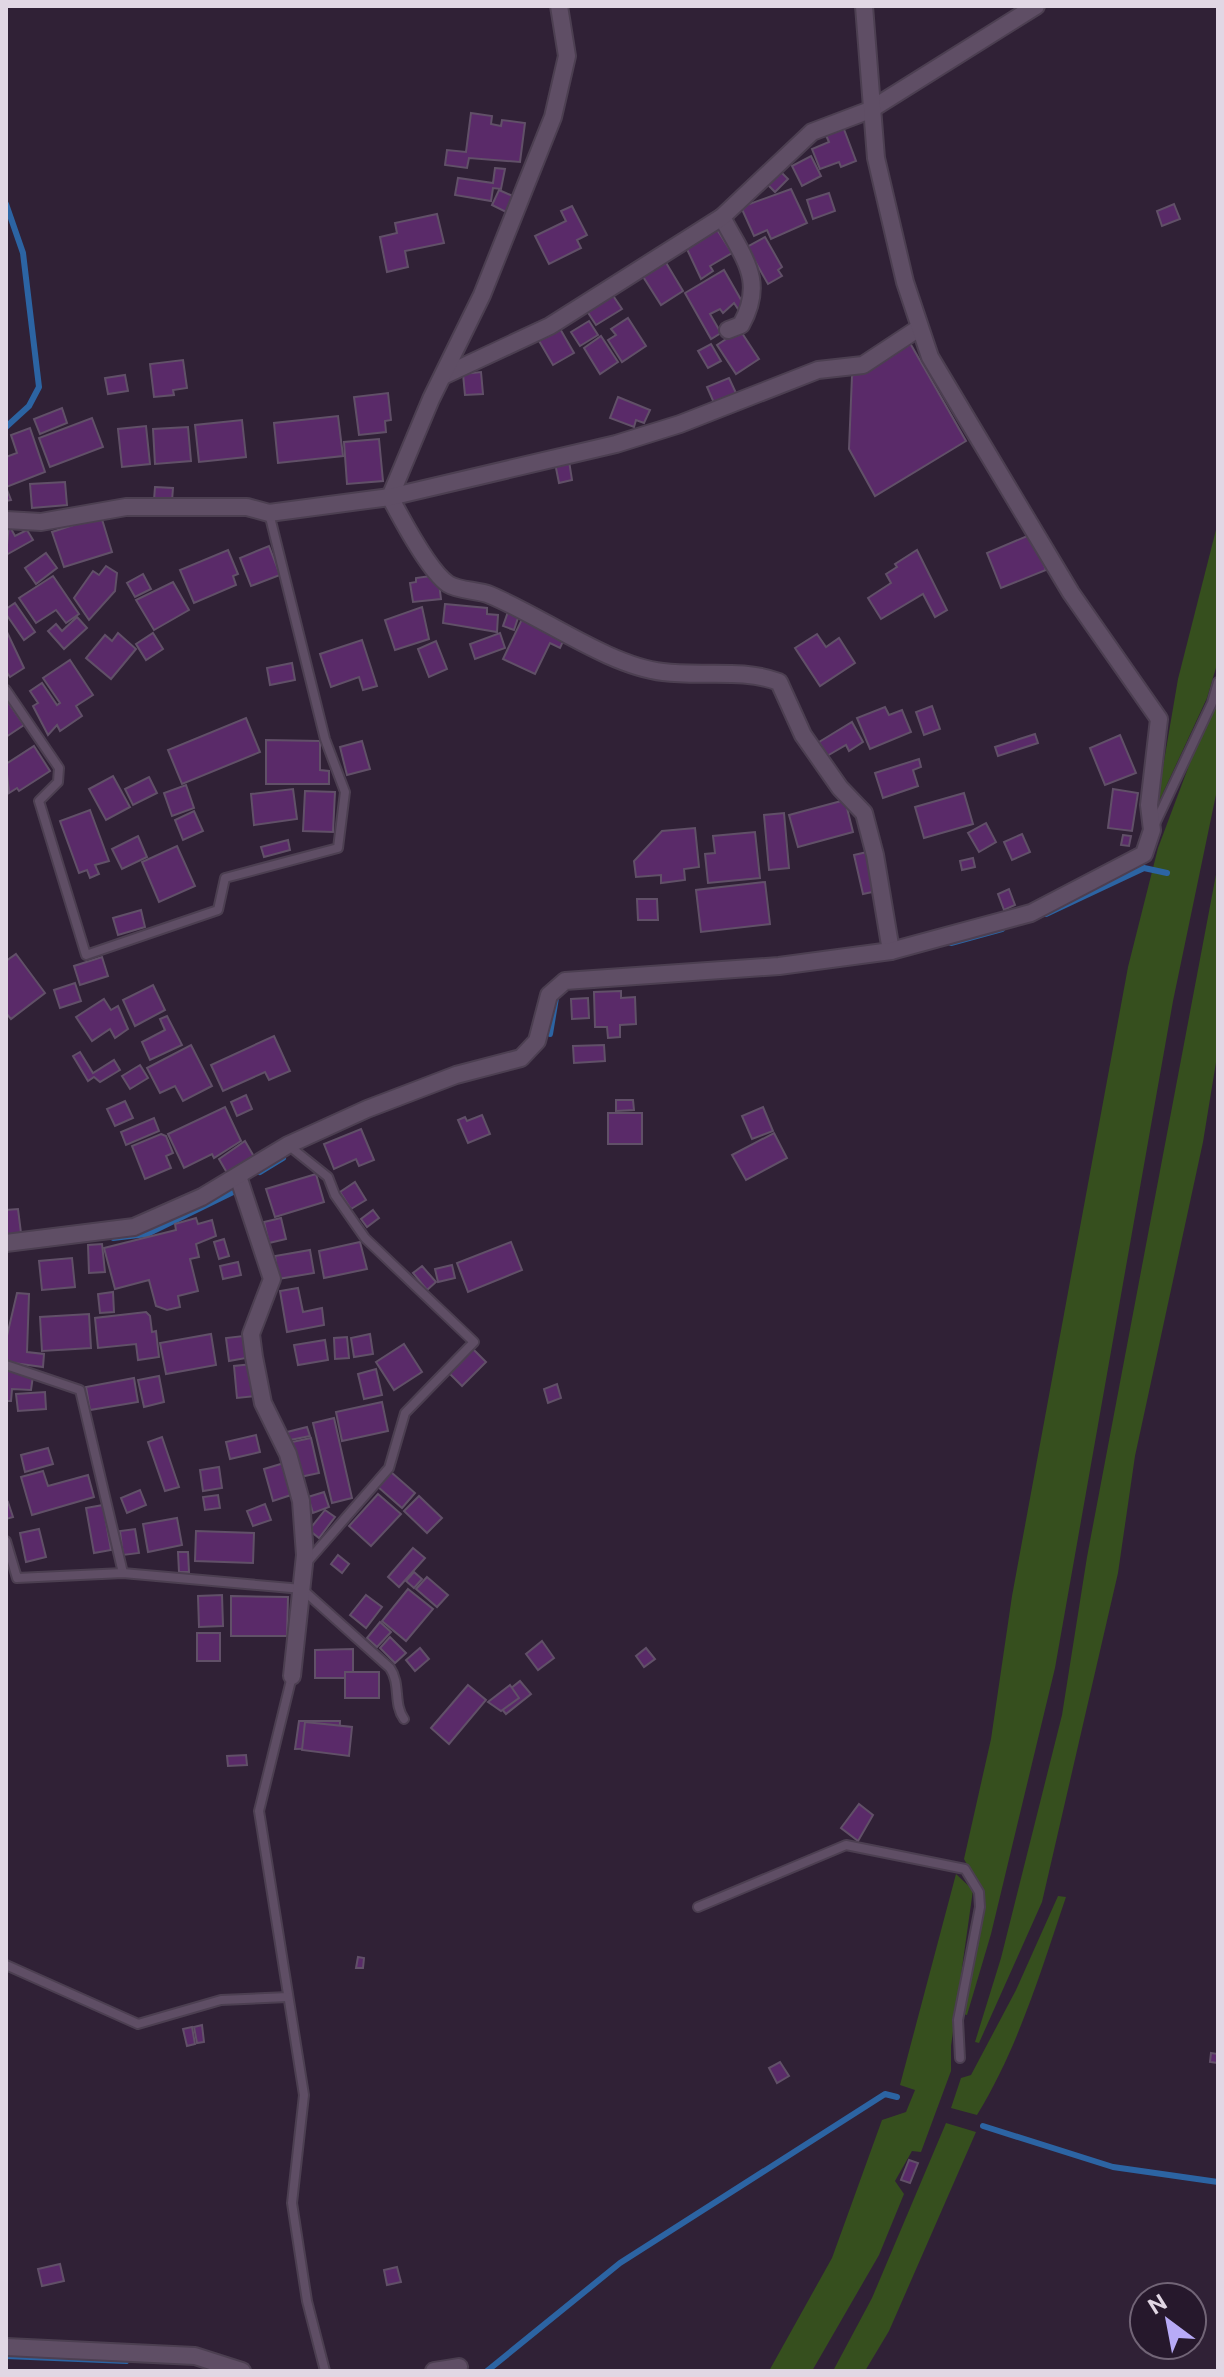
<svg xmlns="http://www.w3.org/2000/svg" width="1224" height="2377" viewBox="0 0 1224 2377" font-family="'Public Sans',sans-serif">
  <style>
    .green { fill: #364f1e }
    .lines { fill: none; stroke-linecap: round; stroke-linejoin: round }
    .stream { stroke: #2c64a3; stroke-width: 6 }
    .building { fill: #5a2a69; stroke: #615068; stroke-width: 2 }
    .service-casing { stroke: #4c3f51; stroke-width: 12 }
    .minor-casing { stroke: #4c3f51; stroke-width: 20 }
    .service { stroke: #5f4e65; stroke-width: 8 }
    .minor { stroke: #5f4e65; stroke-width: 16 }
  </style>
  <rect width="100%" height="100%" fill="#302136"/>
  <g class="green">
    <polygon points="1218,522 1218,661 1207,698 1156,808 1178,679"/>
    <polygon points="1218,688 1218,785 1173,1001 1055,1668 991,1934 967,2015 962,2014 984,1896 964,1859 991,1739 1012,1596 1128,967 1158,848"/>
    <polygon points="1218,864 1218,1050 1203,1142 1135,1456 1118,1573 1042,1902 979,2043 975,2042 1001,1958 1062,1715 1087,1557"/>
    <polygon points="956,1874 973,1890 951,2046 951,2071 921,2152 912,2151 895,2181 904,2194 879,2255 812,2371 769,2371 832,2258 882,2120 906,2112 915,2090 900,2085"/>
    <path d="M1058,1896L1066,1897C1041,1971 1018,2048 977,2115L951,2108L961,2078L971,2075L1016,1990Z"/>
    <polygon points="946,2123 976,2132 889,2331 865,2371 833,2371 872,2298"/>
  </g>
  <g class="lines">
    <g class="stream">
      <polyline points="6,204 23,253 39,387 29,406 6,427"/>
      <polyline points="1046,914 1144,868 1167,873"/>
      <polyline points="951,943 1002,929"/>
      <polyline points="550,1034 556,998"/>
      <polyline points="260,1172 283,1158"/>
      <polyline points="113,1238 147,1234 233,1192"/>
      <polyline points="983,2126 1113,2167 1218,2182"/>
      <polyline points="6,2356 126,2361"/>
      <polyline points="487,2371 620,2263 885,2094 897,2097"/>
    </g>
  </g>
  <g class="building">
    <polygon points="471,113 492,116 491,124 501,126 502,120 525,123 520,162 469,158 467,168 445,165 447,150 466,152"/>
    <polygon points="842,124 856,161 841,167 839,162 820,169 812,149 829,142 824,131"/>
    <polygon points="811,156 821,176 802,186 792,166"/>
    <polygon points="495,168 505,169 501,189 493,188 491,201 455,195 458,178 493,183"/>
    <polygon points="780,171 788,179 775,192 767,184"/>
    <polygon points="791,189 807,223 771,239 767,230 754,236 741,207"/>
    <polygon points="499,190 515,197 508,213 492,205"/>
    <polygon points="829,193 835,211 813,219 807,200"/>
    <polygon points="1174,204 1180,219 1162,226 1157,211"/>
    <polygon points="572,206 587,235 577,240 581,248 549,264 535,236 566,221 561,211"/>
    <polygon points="437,214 444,243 405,251 408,267 387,272 380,237 397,233 395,223"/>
    <polygon points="716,228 732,253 710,266 713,271 701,279 686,247"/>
    <polygon points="765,237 782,267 778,270 782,276 768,284 747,247"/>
    <polygon points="665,261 683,291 661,305 642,275"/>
    <polygon points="724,270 744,305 738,309 734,303 723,313 720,309 710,314 721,333 711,339 685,293"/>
    <polygon points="610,291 622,309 596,325 585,308"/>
    <polygon points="628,318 646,346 622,362 608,340 616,335 611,329"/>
    <polygon points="589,321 598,335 580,346 571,332"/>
    <polygon points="559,327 574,353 553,365 538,339"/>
    <polygon points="740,330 759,359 736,374 717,345"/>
    <polygon points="601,336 618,362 600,374 584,348"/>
    <polygon points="910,343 966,441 875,496 849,449 852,376"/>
    <polygon points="711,344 721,361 708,368 698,351"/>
    <polygon points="183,360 187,388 173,390 174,395 154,397 150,364"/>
    <polygon points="481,372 483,394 465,395 463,374"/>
    <polygon points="125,375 128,391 108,394 105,378"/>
    <polygon points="729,378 736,393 714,403 707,387"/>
    <polygon points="388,393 391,420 385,421 386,432 359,435 354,397"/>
    <polygon points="618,397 650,410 644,423 636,420 634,427 610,418"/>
    <polygon points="62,408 67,423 40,434 34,419"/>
    <polygon points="338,416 343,456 278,463 274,423"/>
    <polygon points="92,418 103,447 50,467 39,438"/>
    <polygon points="242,420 246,457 199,462 195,425"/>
    <polygon points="146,426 150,464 122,467 118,429"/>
    <polygon points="188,427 191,461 155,464 153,429"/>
    <polygon points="30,428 45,472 6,487 11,500 6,501 6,457 17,453 11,435"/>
    <polygon points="379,439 383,481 347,484 344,442"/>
    <polygon points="569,461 572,480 559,483 555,463"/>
    <polygon points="65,482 67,505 32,508 30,484"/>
    <polygon points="155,487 173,488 172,501 154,500"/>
    <polygon points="101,516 112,552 64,567 52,532"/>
    <polygon points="9,525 15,536 27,530 33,540 6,555"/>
    <polygon points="1032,534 1046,570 1001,588 987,553"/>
    <polygon points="269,546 280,575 251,586 240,558"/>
    <polygon points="228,550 238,574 233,576 236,585 194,603 180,570"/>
    <polygon points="917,550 947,610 935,617 923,594 881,619 868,598 891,583 886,574 897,567 895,564"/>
    <polygon points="46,553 57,568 36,584 25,568"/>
    <polygon points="106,566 117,573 115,591 89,620 74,598 93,571 99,575"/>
    <polygon points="143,574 151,589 135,597 127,583"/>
    <polygon points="438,575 441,599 413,602 410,583 416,582 416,578"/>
    <polygon points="53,576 79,614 66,623 56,610 36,623 19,598"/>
    <polygon points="173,582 189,610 154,630 136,600"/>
    <polygon points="15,603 35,632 24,640 6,614 6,609"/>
    <polygon points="445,604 487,608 487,614 498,615 497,632 443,623"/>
    <polygon points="422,607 429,639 395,650 385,620"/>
    <polygon points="509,609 520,612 514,630 503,626"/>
    <polygon points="77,617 87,628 64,649 48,631 56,624 62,631"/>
    <polygon points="523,617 565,637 560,648 550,643 535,674 503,659"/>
    <polygon points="6,630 24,668 10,677 6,671"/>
    <polygon points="118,633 136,649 111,679 86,658 105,635 112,641"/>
    <polygon points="153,633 163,649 146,660 136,644"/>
    <polygon points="500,633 505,648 475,659 470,644"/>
    <polygon points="817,634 826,647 839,638 855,663 820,686 795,648"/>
    <polygon points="362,640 377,686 363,690 359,677 331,687 320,654"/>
    <polygon points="436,641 447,669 429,677 418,649"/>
    <polygon points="70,660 93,695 76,706 82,716 60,731 57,725 48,735 33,706 38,703 30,691 42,683 57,705 60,703 43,678"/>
    <polygon points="292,663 295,680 270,685 267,668"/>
    <polygon points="6,699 24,725 6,737"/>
    <polygon points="932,706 940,729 924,735 916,712"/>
    <polygon points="885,707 889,715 902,710 911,732 870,749 857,718"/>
    <polygon points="246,718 260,752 182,784 168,750"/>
    <polygon points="852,722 863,742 849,751 846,745 827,756 819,742"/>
    <polygon points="1035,734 1038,743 998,756 995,747"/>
    <polygon points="1120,735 1136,773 1105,785 1090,748"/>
    <polygon points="266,740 320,741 320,770 329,771 329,784 266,784"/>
    <polygon points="362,741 370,769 347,775 340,747"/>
    <polygon points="34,746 50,771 19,791 17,788 9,793 6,764"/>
    <polygon points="919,759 921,767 913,770 918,786 883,798 875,773"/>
    <polygon points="113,776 130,807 106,820 89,789"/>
    <polygon points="149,777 157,793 133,805 125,789"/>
    <polygon points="186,785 194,808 172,816 164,793"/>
    <polygon points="293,789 297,819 254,825 251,794"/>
    <polygon points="1113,789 1138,793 1132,831 1108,828"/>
    <polygon points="305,791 335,792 333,832 303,831"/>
    <polygon points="964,793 973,824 924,838 915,807"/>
    <polygon points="845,800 853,832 798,847 789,815"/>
    <polygon points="90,810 109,861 95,865 99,874 90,878 87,870 79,873 60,821"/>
    <polygon points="194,811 203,831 183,840 175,820"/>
    <polygon points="784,813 789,868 769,870 764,815"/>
    <polygon points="986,823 996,842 979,852 968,833"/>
    <polygon points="695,828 699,867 684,869 685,880 661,883 661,875 636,877 634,861 662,831"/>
    <polygon points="755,832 760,878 708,883 705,854 715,853 713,836"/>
    <polygon points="1022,834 1030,852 1012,860 1004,842"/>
    <polygon points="1123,835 1131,836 1129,846 1121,845"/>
    <polygon points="138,836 147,857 122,869 112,849"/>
    <polygon points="288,840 290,850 264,857 261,847"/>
    <polygon points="177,846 195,886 159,902 142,862"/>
    <polygon points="867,852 877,891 863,894 854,855"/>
    <polygon points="973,858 975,867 962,870 960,861"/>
    <polygon points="765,882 770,924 701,932 696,890"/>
    <polygon points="1009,889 1015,905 1004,910 998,894"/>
    <polygon points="637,899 657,899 658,920 638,920"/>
    <polygon points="141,910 145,927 118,935 113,918"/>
    <polygon points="16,954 45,993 11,1019 6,1013 6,961"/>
    <polygon points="102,957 108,976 80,985 74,966"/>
    <polygon points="75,983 81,1001 60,1008 54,990"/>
    <polygon points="153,985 165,1010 135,1026 123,1000"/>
    <polygon points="621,991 621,998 635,997 636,1024 620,1025 620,1037 608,1038 607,1027 595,1027 594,992"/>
    <polygon points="588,998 589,1018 572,1019 571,999"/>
    <polygon points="104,999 111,1010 118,1006 128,1029 115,1038 110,1029 92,1041 76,1017"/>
    <polygon points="167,1016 182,1045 150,1060 142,1042 165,1030 160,1019"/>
    <polygon points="274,1036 290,1071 269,1080 265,1072 223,1091 211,1065"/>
    <polygon points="191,1045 212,1086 183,1101 175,1086 160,1093 147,1068"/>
    <polygon points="604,1045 605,1061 574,1063 573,1046"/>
    <polygon points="80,1052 93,1073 114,1060 120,1070 100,1082 94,1077 88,1081 73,1056"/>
    <polygon points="140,1065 148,1078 130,1089 122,1076"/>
    <polygon points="246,1095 252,1109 237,1116 231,1102"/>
    <polygon points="616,1100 633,1100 634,1110 616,1111"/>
    <polygon points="125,1101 133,1118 115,1126 107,1109"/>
    <polygon points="225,1107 241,1141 214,1158 212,1154 184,1168 168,1134"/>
    <polygon points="763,1107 773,1131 752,1139 742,1116"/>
    <rect x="608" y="1113" width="34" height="31"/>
    <polygon points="482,1115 490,1134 468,1143 458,1120 465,1117 467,1121"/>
    <polygon points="154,1118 159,1131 126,1145 121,1132"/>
    <polygon points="361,1129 374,1160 359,1166 356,1159 334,1169 324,1144"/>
    <polygon points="774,1133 787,1158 746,1180 732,1155"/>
    <polygon points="161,1134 166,1136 173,1153 166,1156 171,1168 145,1179 132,1146"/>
    <polygon points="245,1141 256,1160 230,1178 219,1159"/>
    <polygon points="316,1174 324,1202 275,1217 266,1189"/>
    <polygon points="355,1182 366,1200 351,1209 340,1192"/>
    <polygon points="18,1209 21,1233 6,1235 6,1210"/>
    <polygon points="373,1210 379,1218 367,1227 361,1219"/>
    <polygon points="196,1218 198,1224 212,1220 216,1236 196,1244 199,1257 190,1259 198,1291 178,1296 180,1307 167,1310 156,1306 149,1280 115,1289 104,1248 176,1230 175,1224"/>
    <polygon points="281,1218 286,1239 269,1243 264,1222"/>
    <polygon points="224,1239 229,1256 219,1259 214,1242"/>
    <polygon points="360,1242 367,1269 324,1278 319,1251"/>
    <polygon points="511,1242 522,1270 468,1292 457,1263"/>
    <polygon points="102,1244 105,1272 89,1273 88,1245"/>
    <polygon points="310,1250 314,1273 278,1279 275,1256"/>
    <polygon points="72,1258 75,1287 42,1290 39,1261"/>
    <polygon points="238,1262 241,1275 223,1279 220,1266"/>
    <polygon points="452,1265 455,1278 438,1282 435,1269"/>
    <polygon points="422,1266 436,1282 427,1290 413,1273"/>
    <polygon points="298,1288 303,1312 322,1308 324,1325 287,1332 280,1291"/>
    <polygon points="113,1292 114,1312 100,1313 98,1294"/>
    <polygon points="17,1293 29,1294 27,1352 44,1354 43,1367 6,1362 6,1340"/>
    <polygon points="146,1312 150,1316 152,1332 156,1331 159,1357 138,1360 136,1344 98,1348 95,1318"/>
    <polygon points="89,1314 91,1348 42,1351 40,1317"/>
    <polygon points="211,1334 216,1365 166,1374 160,1343"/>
    <polygon points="370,1334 373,1354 354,1357 351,1338"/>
    <polygon points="243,1336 246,1358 229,1361 226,1338"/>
    <polygon points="347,1337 349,1358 335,1359 334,1338"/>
    <polygon points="325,1340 328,1360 298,1365 294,1345"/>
    <polygon points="404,1344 422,1372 394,1390 376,1362"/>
    <polygon points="473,1349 486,1362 462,1386 449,1373"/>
    <polygon points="252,1364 256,1396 237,1398 234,1366"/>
    <polygon points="376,1369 382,1395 364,1399 358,1374"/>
    <polygon points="6,1370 33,1376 31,1390 12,1389 11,1401 6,1401"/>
    <polygon points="159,1376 164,1402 144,1407 138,1380"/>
    <polygon points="134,1378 138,1402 90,1410 86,1387"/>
    <polygon points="557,1384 561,1398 548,1403 544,1389"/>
    <polygon points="45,1392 46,1409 18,1411 16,1394"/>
    <polygon points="382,1402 388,1431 342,1441 336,1412"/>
    <polygon points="334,1418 352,1498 332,1503 313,1423"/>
    <polygon points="307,1427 310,1436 290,1440 287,1432"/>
    <polygon points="256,1435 260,1452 230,1459 226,1442"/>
    <polygon points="162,1437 179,1487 165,1491 148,1442"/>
    <polygon points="311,1438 319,1473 300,1477 292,1442"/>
    <polygon points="48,1448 53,1464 25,1472 21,1455"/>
    <polygon points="284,1463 294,1494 273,1501 264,1469"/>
    <polygon points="219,1467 222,1488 203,1491 200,1470"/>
    <polygon points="43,1471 48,1486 88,1475 94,1497 32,1515 21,1477"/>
    <polygon points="391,1472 415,1493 402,1508 378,1487"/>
    <polygon points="140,1490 146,1505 127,1513 121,1498"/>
    <polygon points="324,1492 329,1507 313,1513 308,1497"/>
    <polygon points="378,1494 401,1514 371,1546 349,1526"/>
    <polygon points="218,1495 220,1508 205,1510 203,1497"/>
    <polygon points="419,1496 442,1518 427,1533 404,1511"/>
    <polygon points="8,1502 13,1517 6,1519 6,1503"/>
    <polygon points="265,1504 271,1520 253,1526 247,1511"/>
    <polygon points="103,1505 111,1550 94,1553 86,1508"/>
    <polygon points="325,1510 335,1517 319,1538 309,1530"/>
    <polygon points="177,1518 182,1545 148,1552 143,1524"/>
    <polygon points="39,1529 46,1557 26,1562 20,1533"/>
    <polygon points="135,1529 139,1553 123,1555 120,1531"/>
    <polygon points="196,1531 254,1533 253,1563 195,1561"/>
    <polygon points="413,1548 425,1558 399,1587 388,1577"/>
    <polygon points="178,1552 188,1552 189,1572 179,1572"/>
    <polygon points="338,1555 349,1564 342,1573 331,1564"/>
    <polygon points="414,1572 422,1579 414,1588 406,1581"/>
    <polygon points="427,1577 448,1595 437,1607 416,1589"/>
    <polygon points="408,1589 433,1609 406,1641 382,1621"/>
    <polygon points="222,1595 223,1626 199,1627 198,1596"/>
    <polygon points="366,1595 382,1607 366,1628 350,1615"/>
    <polygon points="231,1596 288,1597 287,1636 231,1636"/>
    <polygon points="380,1622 391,1632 377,1647 367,1638"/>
    <rect x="197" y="1633" width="23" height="28"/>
    <polygon points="390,1637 406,1653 395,1663 380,1648"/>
    <polygon points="542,1641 554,1658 538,1670 526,1654"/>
    <polygon points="420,1648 429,1659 415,1671 406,1660"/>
    <polygon points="646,1648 655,1659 644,1667 636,1656"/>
    <polygon points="353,1649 353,1678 315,1678 315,1650"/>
    <rect x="345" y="1672" width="34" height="26"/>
    <polygon points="520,1681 531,1694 506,1714 495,1701"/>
    <polygon points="468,1685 486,1700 449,1744 431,1728"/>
    <polygon points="510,1685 519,1698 501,1711 488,1702"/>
    <polygon points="299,1721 340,1721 339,1748 295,1749"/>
    <polygon points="305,1722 352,1727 349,1756 302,1750"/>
    <polygon points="246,1755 247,1765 228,1766 227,1756"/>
    <polygon points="859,1804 873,1815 858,1841 841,1828"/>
    <polygon points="358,1957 364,1958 363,1968 356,1968"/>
    <polygon points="202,2025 204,2042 197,2043 194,2027"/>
    <polygon points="192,2027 195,2044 187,2046 183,2029"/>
    <polygon points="1211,2053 1218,2054 1218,2063 1210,2062"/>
    <polygon points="780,2062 789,2076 777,2083 769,2068"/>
    <polygon points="909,2160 918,2163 910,2183 901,2180"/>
    <polygon points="60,2264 64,2281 42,2286 38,2269"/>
    <polygon points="397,2267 401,2282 387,2285 384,2270"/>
  </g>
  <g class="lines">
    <g class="service-casing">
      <g id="service">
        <polyline points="6,690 59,768 58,782 39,801 86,955 218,910 225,878 338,848 345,792 325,739 269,513"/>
        <polyline points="1155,824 1212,703 1218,682"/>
        <polyline points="288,1145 328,1177 335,1195 365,1238 474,1342 405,1413 389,1468 308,1561"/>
        <polyline points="6,1365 80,1390 123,1573"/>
        <path d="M6,1541L17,1578L123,1573L302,1589L390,1668C401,1684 393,1704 404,1719"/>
        <polyline points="292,1676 259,1811 304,2095 292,2203 307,2301 325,2371"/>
        <polyline points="698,1907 846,1845 965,1869 979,1892 980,1907 958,2020 960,2058"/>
        <polyline points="6,1965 138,2024 221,2000 288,1997"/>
      </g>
    </g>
    <g class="minor-casing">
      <g id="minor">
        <path d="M722,217C743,258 766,280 741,325L728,330"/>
        <polyline points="443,376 550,326 722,217 812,132 870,110 1036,6"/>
        <path d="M390,497C401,518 430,572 448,584C459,591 478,590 490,595C543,617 609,666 663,672C702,677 742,668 779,682L803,735L840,788L864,813L875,855L891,951"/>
        <polyline points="390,497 431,399 482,295 553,117 567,56 559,6"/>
        <polyline points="6,520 41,522 126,507 247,507 269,513 390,497 616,444 680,424 818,370 863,365 919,328"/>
        <polyline points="238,1176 272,1279 251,1334 254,1357 263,1403 288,1454 301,1501 305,1555 292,1676"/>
        <polyline points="6,1243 134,1227 202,1197 288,1145 367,1109 456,1075 521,1058 537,1041 549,995 565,981 779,966 891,951 1031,913 1144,854 1152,830 1149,805 1159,719 1071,593 930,357 905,282 876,158 864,6"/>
        <polyline points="6,2347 195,2356 242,2371"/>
        <polyline points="434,2371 459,2367"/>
      </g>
    </g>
    <use href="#service" class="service"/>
    <use href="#minor" class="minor"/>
  </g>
  <rect width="1224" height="2377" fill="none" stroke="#e1d7e4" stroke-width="16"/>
  <g transform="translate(1168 2321) rotate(328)"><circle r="38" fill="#26182c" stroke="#716476" stroke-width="2"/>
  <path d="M0-6L14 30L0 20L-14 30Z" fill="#b8abf7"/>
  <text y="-12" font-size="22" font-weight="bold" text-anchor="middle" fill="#e1d7e4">N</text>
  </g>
</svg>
